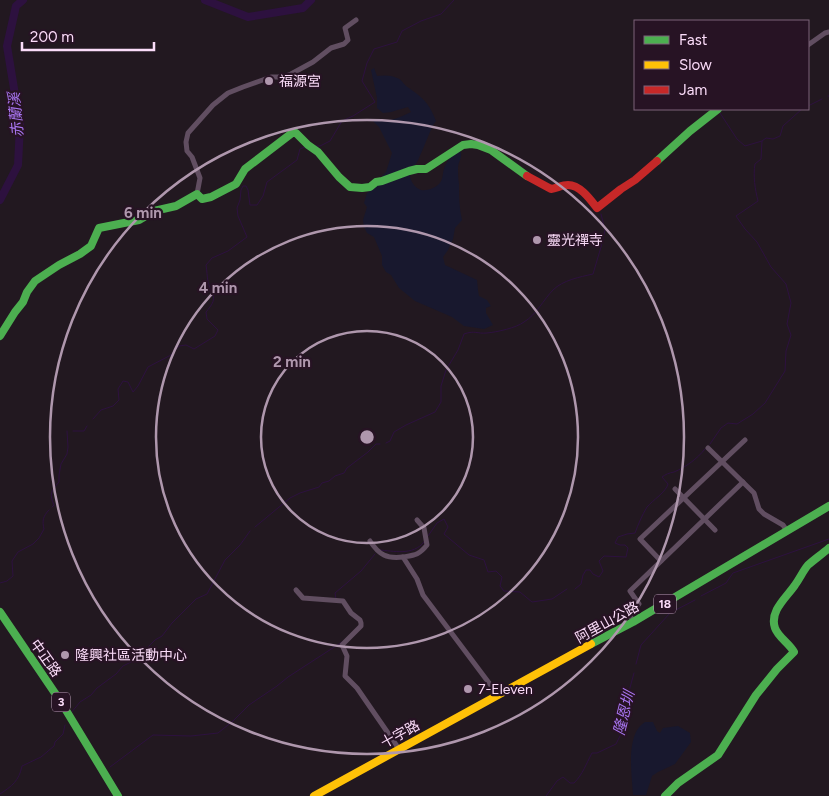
<svg xmlns="http://www.w3.org/2000/svg" width="829" height="796" viewBox="0 0 829 796" font-family="Figtree,'Noto Sans TC',sans-serif">
  <style>
    .green { fill: #18182e }
    .lines { fill: none; stroke-linecap: round; stroke-linejoin: round }
    .stream { stroke: #2d113f; stroke-width: 1 }
    .river { stroke: #2d113f; stroke-width: 8 }
    .street { stroke: #614e61; stroke-width: 5 }
    .fast { stroke: #4caf50; stroke-width: 8 }
    .slow { stroke: #ffc107; stroke-width: 8 }
    .jam { stroke: #c62828; stroke-width: 8 }
    .ring { fill: none; stroke: #af97ad; stroke-width: 2.5 }
    .poi-dot { fill: #af97ad; stroke: #271324; stroke-width: 2 }
    .labels { text-anchor: middle; stroke-width: 4.5; stroke-linejoin: round; paint-order: stroke }
    .shield { fill: #271324; stroke: #bba0b9; stroke-width: 1 }
    .shield-label { font-size: 12px; font-weight: bold; fill: #fbdcf9 }
    .poi-label { font-size: 14px; fill: #fbdcf9; stroke: #271324; text-anchor: start }
    .street-label { font-size: 14px; fill: #fbdcf9; stroke: #271324 }
    .water-label { font-size: 15px; font-style: italic; fill: #a875f0; stroke: #271324 }
    .centre { fill: #af97ad; stroke: #271324; stroke-width: 2.5 }
    .ring-label { font-size: 15px; text-anchor: middle; font-weight: bold; fill: #af97ad; stroke: #271324; stroke-width: 4.5; stroke-linejoin: round; paint-order: stroke }
  </style>
  <rect width="100%" height="100%" fill="#221820"/>
  <g class="green">
    <path d="M374,68L377,76C383,75 392,75 397,78C401,79 403,83 406,86C422,97 429,102 436,121L433,125C428,136 424,147 419,158C417,164 411,169 410,175C410,181 415,188 421,190C427,191 435,188 439,184C444,179 442,172 445,166C448,159 454,153 460,148C463,159 459,159 458,167C458,173 458,178 459,184C459,196 459,208 462,220L455,228L453,239L448,250L443,257L445,265L477,280L478,290L479,296L487,300L491,306L486,308V313L493,325L484,329L464,326L452,317L415,301L399,288L391,275L386,272L382,265V256L374,237L367,233L364,227L363,220L367,207L364,203L367,193L382,180V176L386,172L392,153L379,127L372,120C390,122 396,119 411,112L408,107L391,112L383,113L377,108V98L371,70Z"/>
    <path d="M645,722H653L657,731L660,733L663,728L678,726L690,733L691,742L675,764L658,772L652,776L646,795H633C632,775 625,734 645,722Z"/>
  </g>
  <g class="lines">
    <g class="stream">
      <polyline points="828,96 829,96"/>
      <polyline points="808,106 822,99"/>
      <polyline points="720,113 737,139 745,146 762,141"/>
      <polyline points="316,146 320,146 330,141 342,121 353,116 375,102 362,81 367,63 374,49 397,42 402,31 421,21 441,14 454,0"/>
      <path d="M93,419L101,410L113,406L119,400L118,389L123,381L128,382L133,392L138,386L148,367L171,355L179,346L186,345L194,349L215,336L218,330L207,319L206,312C219,297 212,297 208,282C207,277 207,270 206,265L212,258L228,251L247,237L238,216L237,208L240,200L241,190L243,186H246L248,190L250,205H257L263,196L267,182L297,160L300,149L305,147"/>
      <polyline points="73,431 84,431 87,426"/>
      <path d="M386,443L390,441L394,432L406,425L435,412L441,402V386L446,370L458,350L464,334C476,330 476,334 487,333C497,332 516,328 524,322C536,315 544,299 553,290C563,280 580,277 593,274L601,247L605,230L601,214"/>
      <path d="M710,444L721,428L728,423L737,424L753,414L765,403L785,371L786,351L791,335L787,324L791,303L786,284L771,267L757,242L745,229L736,216L758,201C755,189 753,176 755,164L761,159L762,141L766,138L773,139L780,136L783,126L802,109"/>
      <path d="M52,507L54,505C49,494 51,491 59,482V475L61,464L67,454L68,447L67,431"/>
      <polyline points="255,527 290,498 300,493 319,487 322,483 329,481 335,476 344,473 347,468 368,452 376,444 380,444"/>
      <polyline points="428,536 437,523 444,519 448,527 444,534 469,555 484,560 488,572 496,571 502,577 500,586 504,591 520,592 532,602 552,599 567,589"/>
      <path d="M379,550C394,551 413,556 424,542"/>
      <path d="M0,583L7,581L13,576L12,561L18,552L33,544L39,538L44,529C42,521 43,516 49,510"/>
      <path d="M575,589L581,584L583,575L586,570H590L593,574L599,577L603,571L599,561L604,556L626,557L628,548L625,545H620L615,543L618,537L627,534L635,533C638,525 642,515 647,507C653,500 666,492 668,484L662,477C666,474 669,473 674,472C686,467 697,459 705,449"/>
      <polyline points="701,596 726,583 733,573 829,539"/>
      <polyline points="336,599 335,593 361,571 375,554"/>
      <polyline points="636,664 641,645 670,613 695,600"/>
      <polyline points="71,713 80,702 91,695 97,688 116,674 123,666 135,660 155,640 162,636 172,623 196,599 207,594 225,560 240,545 250,531"/>
      <polyline points="110,767 153,735 191,736 218,733 233,721 249,705 277,686 288,677 342,642"/>
      <path d="M0,794C12,786 19,781 22,766L41,757L54,746L55,742L63,734L65,725"/>
      <path d="M546,796L557,781L563,777L570,783H574C583,774 586,764 592,753H597L616,744L623,730L625,706L634,673"/>
    </g>
    <g class="river">
      <polyline points="205,0 248,17 303,8 311,0"/>
      <polyline points="0,200 18,165 20,125 7,46 16,6 23,0"/>
    </g>
    <g class="street">
      <polyline points="808,45 825,33 829,32"/>
      <polyline points="197,194 200,178 192,157 187,151 186,142 188,133 213,105 228,93 243,87 271,77 283,77 291,74 313,62 331,48 344,44 348,40 345,28 356,20"/>
      <polyline points="708,448 754,493 759,509 764,514 783,525 787,531"/>
      <polyline points="675,489 715,530"/>
      <path d="M417,520L424,528L427,545C419,555 415,555 403,557L417,579L423,595L498,695"/>
      <path d="M370,541C379,555 387,559 403,557"/>
      <polyline points="661,561 640,539 745,440"/>
      <polyline points="296,590 303,598 343,601 351,613 360,620 361,623 361,626 342,645 347,656 345,676 357,688 399,749"/>
      <polyline points="633,622 630,615 639,604 630,591 743,482"/>
    </g>
    <g class="fast">
      <polyline points="657,161 690,131 718,109"/>
      <polyline points="0,336 15,312 23,302 27,292 35,281 59,265 80,254 91,246 99,228 139,220 154,211 176,206 197,194 202,199 211,197 236,184 245,169 292,133 296,133 308,145 318,152 339,177 350,187 362,188 370,187 376,182 382,181 409,171 417,169 426,169 463,145 471,144 478,145 491,150 527,176"/>
      <polyline points="0,612 61,702 118,796"/>
      <polyline points="591,644 633,622 829,506"/>
      <path d="M665,796L678,783L718,755L756,695L777,669L794,652C789,643 778,637 775,628C769,611 787,597 795,585C800,578 803,571 808,565C815,559 822,554 829,548"/>
    </g>
    <polyline class="slow" points="314,796 591,644"/>
    <path class="jam" d="M527,176L551,189C557,188 562,185 568,185C580,185 590,199 597,208L621,189L635,180L657,161"/>
  </g>
  <g class="ring">
    <circle cx="367" cy="437" r="106"/>
    <circle cx="367" cy="437" r="211"/>
    <circle cx="367" cy="437" r="317"/>
  </g>
  <g class="poi-dot">
    <circle cx="269" cy="81" r="5"/>
    <circle cx="537" cy="240" r="5"/>
    <circle cx="65" cy="655" r="5"/>
    <circle cx="468" cy="689" r="5"/>
  </g>
  <g class="labels">
    <g class="shield">
      <rect x="654" y="594.5" width="22" height="19" rx="4"/>
      <rect x="52" y="692.5" width="18" height="19" rx="4"/>
    </g>
    <g class="shield-label">
      <text x="665" y="608">18</text>
      <text x="61" y="706">3</text>
    </g>
    <g class="poi-label">
      <text x="279" y="86">福源宮</text>
      <text x="547" y="245">靈光禪寺</text>
      <text x="75" y="660">隆興社區活動中心</text>
      <text x="478" y="694">7-Eleven</text>
    </g>
    <g class="street-label">
      <text transform="translate(607 622) rotate(-29)" y="5">阿里山公路</text>
      <text transform="translate(46 658) rotate(55)" y="5">中正路</text>
      <text transform="translate(400 734) rotate(-29)" y="5">十字路</text>
    </g>
    <g class="water-label">
      <text transform="translate(16 115) rotate(-95)" y="5">赤蘭溪</text>
      <text transform="translate(624 713) rotate(-76)" y="5">隆恩圳</text>
    </g>
  </g>
  <circle cx="367" cy="437" r="8" class="centre"/>
  <g class="ring-label">
    <text x="143" y="218">6 min</text>
    <text x="218" y="293">4 min</text>
    <text x="292" y="367">2 min</text>
  </g>
  <rect x="634" y="20" width="175" height="90" fill="#271324" stroke="#7c6379"/>
  <rect x="644" y="36" width="25" height="8" fill="#4caf50" stroke="#7c6379"/>
  <text x="679" y="45" font-size="15" fill="#fbdcf9">Fast</text>
  <rect x="644" y="61" width="25" height="8" fill="#ffc107" stroke="#7c6379"/>
  <text x="679" y="70" font-size="15" fill="#fbdcf9">Slow</text>
  <rect x="644" y="86" width="25" height="8" fill="#c62828" stroke="#7c6379"/>
  <text x="679" y="95" font-size="15" fill="#fbdcf9">Jam</text>
  <path d="M22 42v8h132v-8" fill="none" stroke="#fbdcf9" stroke-width="2.5"/>
  <text x="30" y="42" font-size="15" fill="#fbdcf9" stroke="#271324" stroke-width="4" paint-order="stroke">200 m</text>
</svg>
